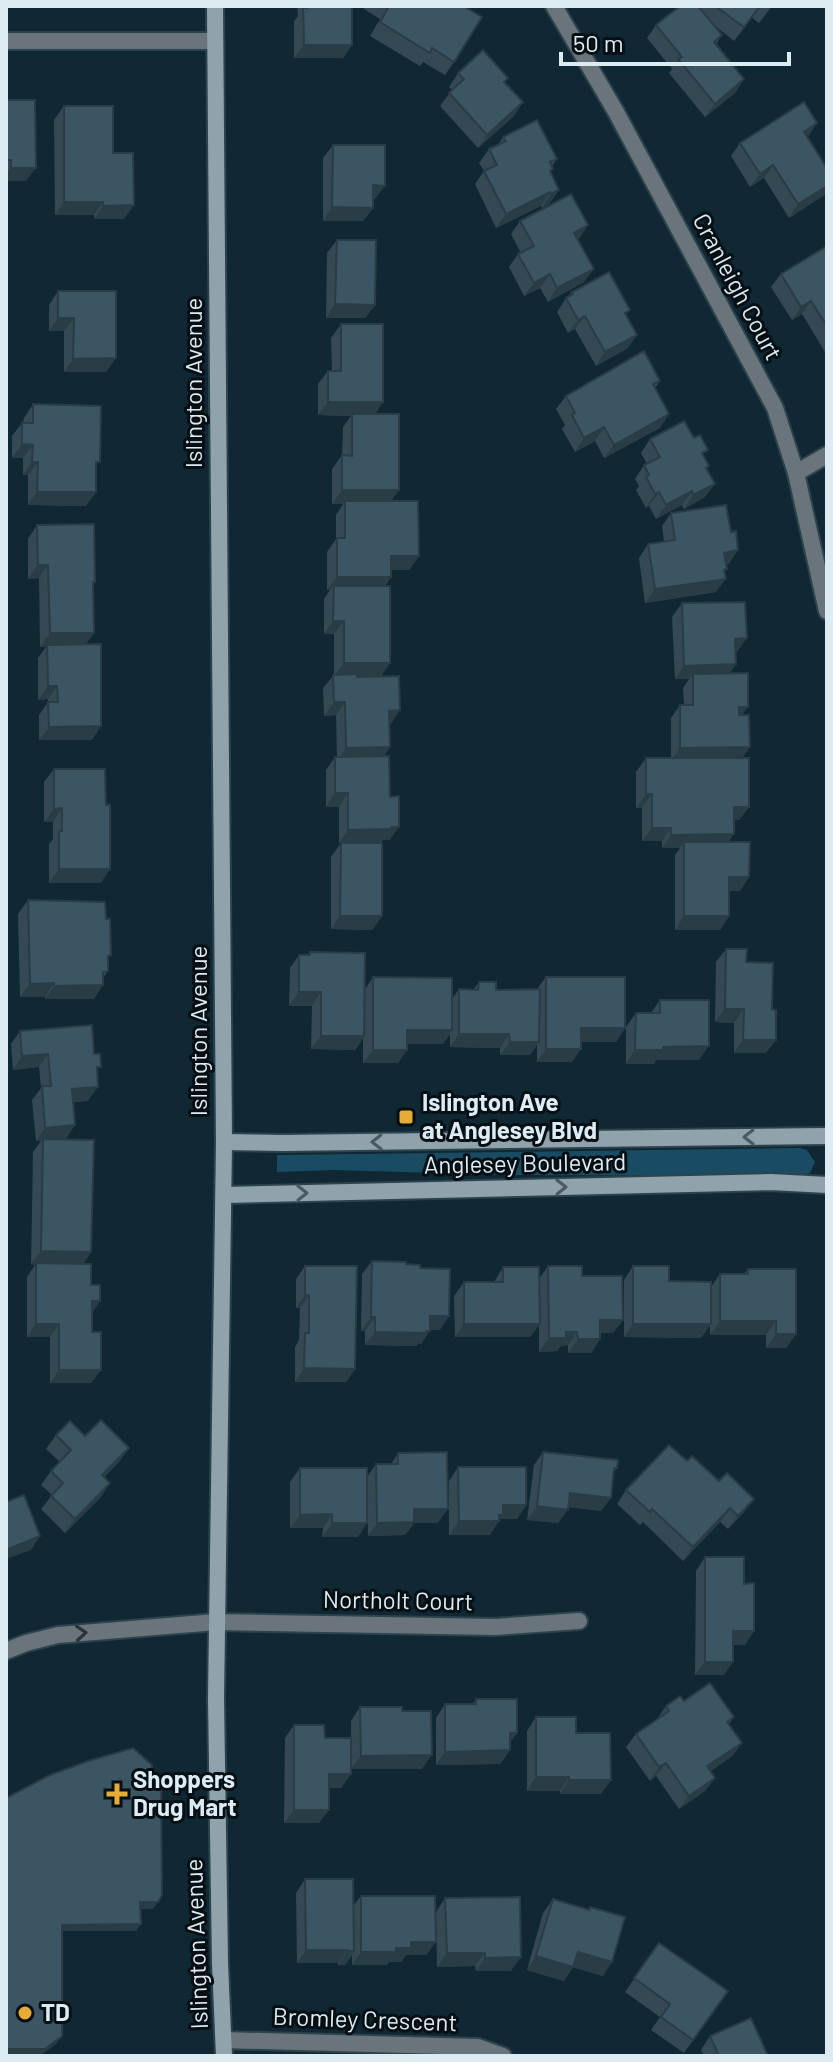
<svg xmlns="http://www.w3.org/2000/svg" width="833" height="2062" viewBox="0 0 833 2062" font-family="Barlow,sans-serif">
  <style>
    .green { fill: #194c63 }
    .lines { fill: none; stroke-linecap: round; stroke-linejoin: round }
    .street-casing { stroke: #2c434e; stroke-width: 20 }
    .secondary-casing { stroke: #2c434e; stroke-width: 20 }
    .street { stroke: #69757b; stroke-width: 16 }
    .secondary { stroke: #90a3ad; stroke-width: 16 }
    .wall { fill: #344954 }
    .shaded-wall { fill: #2a3c45 }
    .building { fill: #3c5562; stroke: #2a3c45; stroke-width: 2 }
    .oneway { stroke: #4b5960 }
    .oneway2 { stroke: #293338 }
    .poi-dot { fill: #e6ac36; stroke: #060f14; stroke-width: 3 }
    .labels { text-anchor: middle; stroke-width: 6; stroke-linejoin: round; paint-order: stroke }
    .street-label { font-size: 24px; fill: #ddecf3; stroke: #060f14 }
    .poi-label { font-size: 24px; font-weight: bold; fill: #ddecf3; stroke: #060f14; text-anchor: start }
  </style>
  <rect width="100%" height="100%" fill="#0f2833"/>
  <polygon class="green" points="800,1148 807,1150 815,1162 810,1173 797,1176 507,1175 333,1170 277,1172 277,1155"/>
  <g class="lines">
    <g class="street-casing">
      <g id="street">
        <polyline points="554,6 616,112 775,408 796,473 827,611"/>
        <polyline points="6,41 215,41"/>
        <polyline points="796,473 827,455"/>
        <polyline points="6,1651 26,1643 58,1635 216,1622 495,1627 579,1621"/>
        <polyline points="224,2040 478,2047 503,2056"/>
      </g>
    </g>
    <g class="secondary-casing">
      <g id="secondary">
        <polyline points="215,6 224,1142 216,1698 220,1963 224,2056"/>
        <polyline points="224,1142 283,1143 827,1136"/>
        <polyline points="224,1195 771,1182 827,1185"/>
      </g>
    </g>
    <use href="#street" class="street"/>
    <use href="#secondary" class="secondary"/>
  </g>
  <g class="wall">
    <polygon points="297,6 352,6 343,58 294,58 294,21 298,16"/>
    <polygon points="366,6 463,6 454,62 445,75 423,62 420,66 370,36 380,19 364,9"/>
    <polygon points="680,6 772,6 759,23 752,18 734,41 714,25 722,35 716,44 744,79 735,93 705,117 669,73 672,69 647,38 656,25"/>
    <polygon points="458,73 505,83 514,116 478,148 440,106 452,90 449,87"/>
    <polygon points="6,100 26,181 6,181"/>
    <polygon points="64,106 113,153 124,219 94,219 94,215 55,215 54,120"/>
    <polygon points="503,137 557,159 552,166 550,173 559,190 549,204 542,208 541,206 496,228 475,184 484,171 479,163 489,149 498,145"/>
    <polygon points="807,137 826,194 789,218 764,178 750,187 731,156 740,143"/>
    <polygon points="333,145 375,199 373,199 373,208 363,221 323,221 323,158"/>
    <polygon points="520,221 579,239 578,239 584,282 548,302 540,288 524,296 509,267 518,254 521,253 511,234"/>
    <polygon points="337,240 375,305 365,318 326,318 327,253"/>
    <polygon points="827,246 827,351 825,352 802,314 792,320 771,287 781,274"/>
    <polygon points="58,291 106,372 64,372 64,331 49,331 49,305"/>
    <polygon points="572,292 626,315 628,348 596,366 575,329 568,333 557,312 566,298"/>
    <polygon points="341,324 375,414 391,501 419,556 409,570 391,570 391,577 385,586 381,676 400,710 390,724 390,747 384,756 390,840 383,840 381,842 339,843 339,807 326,807 326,770 335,757 337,757 336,715 324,716 323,688 334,675 334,634 324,634 324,599 330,590 327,590 327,552 336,539 336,515 343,504 332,504 332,469 342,455 343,427 351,416 318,415 318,384 328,371 332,371 331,338"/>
    <polygon points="660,381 655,388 660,428 604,458 595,441 575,452 562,429 565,425 556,409 566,396"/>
    <polygon points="33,404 96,468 86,506 28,505 28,475 23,475 23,458 12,458 12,436 22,423 23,423 24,418"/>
    <polygon points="650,439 704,456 709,466 707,469 705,497 684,509 682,505 656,519 649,506 646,508 636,490 639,486 635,479 644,465 647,464 641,453"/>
    <polygon points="671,513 729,564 726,564 716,592 645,603 639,558 648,544 664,542 662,526"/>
    <polygon points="37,525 93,585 94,633 85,645 92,740 39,740 39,715 48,702 48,699 38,700 38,658 46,647 40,647 39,578 28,579 28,539"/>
    <polygon points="682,603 737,652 735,652 736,664 729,674 742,715 750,747 742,758 749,807 739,820 734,820 729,842 749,877 740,891 729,891 729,916 720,930 675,930 675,855 680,848 662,848 662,841 642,841 642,808 636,808 636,772 646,758 671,758 671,718 680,705 684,705 683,688 689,679 675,679 672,617"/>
    <polygon points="54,769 101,883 49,883 49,844 53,839 53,822 44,822 44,782"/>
    <polygon points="341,843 382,916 372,930 331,929 331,857"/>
    <polygon points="28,900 108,960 108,971 103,978 94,999 45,999 45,997 20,997 18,914"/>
    <polygon points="726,949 746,962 766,1053 734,1053 734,1023 715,1022 716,962"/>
    <polygon points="310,952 365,989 373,977 452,999 459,989 473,990 479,982 496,990 537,989 546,977 625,1028 616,1042 581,1042 572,1062 537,1062 537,1045 530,1055 500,1055 500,1048 450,1047 450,1034 443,1044 407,1044 398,1063 363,1063 363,1038 355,1050 311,1049 312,1006 289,1006 290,968 299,955 308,955"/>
    <polygon points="660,1000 699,1060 656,1060 654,1064 626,1064 626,1027 636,1013 651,1013"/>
    <polygon points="20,1031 94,1054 97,1072 88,1101 73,1102 66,1139 91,1252 83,1264 91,1285 92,1332 101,1370 91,1383 50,1383 50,1337 27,1337 27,1277 35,1265 31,1264 33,1152 41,1141 36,1141 32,1100 41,1088 39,1067 13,1070 11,1044"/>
    <polygon points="372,1261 406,1264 420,1268 440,1330 430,1330 421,1344 418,1344 416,1346 365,1345 365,1331 361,1331 362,1274"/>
    <polygon points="305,1266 355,1369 346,1382 295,1382 295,1347 299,1340 300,1308 296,1308 296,1279"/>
    <polygon points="548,1266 582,1276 623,1320 613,1333 600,1333 600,1339 591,1353 568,1353 568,1345 561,1346 557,1351 539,1352 539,1325 530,1337 455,1337 454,1296 464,1282 494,1282 503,1267 539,1279"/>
    <polygon points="633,1266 669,1281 711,1287 720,1274 744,1274 748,1269 796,1334 786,1348 766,1348 766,1335 710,1335 710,1325 701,1338 624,1337 624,1280"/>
    <polygon points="56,1435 85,1436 129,1448 119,1462 104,1477 101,1497 65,1533 41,1509 52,1495 41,1485 51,1471 60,1462 46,1449"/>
    <polygon points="669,1445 744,1512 728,1529 720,1522 683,1561 643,1522 640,1525 617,1504 626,1490"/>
    <polygon points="543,1452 617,1468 613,1473 601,1511 568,1507 558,1523 527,1520 534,1465"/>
    <polygon points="398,1453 438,1523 414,1523 405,1535 368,1536 367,1486 358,1537 322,1537 323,1528 290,1528 290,1482 300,1468 367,1477 376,1464 391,1464"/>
    <polygon points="458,1467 526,1505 517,1519 500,1519 490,1535 449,1535 449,1481"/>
    <polygon points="705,1557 744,1584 754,1631 745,1645 733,1645 724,1675 695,1675 696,1571"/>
    <polygon points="476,1699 510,1743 510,1750 500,1764 436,1765 436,1718 445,1704 473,1704"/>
    <polygon points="684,1701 734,1717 729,1724 742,1743 732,1756 711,1771 715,1778 705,1791 679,1809 656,1776 650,1781 626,1747 636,1734 657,1719 666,1706"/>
    <polygon points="360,1707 402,1711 422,1769 351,1769 351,1721"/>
    <polygon points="536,1717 576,1733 601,1794 560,1794 560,1791 527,1791 527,1731"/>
    <polygon points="294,1725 325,1738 341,1788 329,1788 319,1823 284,1823 285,1738"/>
    <polygon points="305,1879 353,1906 361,1896 436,1942 426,1955 406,1955 401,1962 389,1962 386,1965 352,1965 352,1955 345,1965 338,1965 338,1963 297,1963 296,1893"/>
    <polygon points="445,1898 511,1971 476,1971 475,1966 437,1967 436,1912"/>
    <polygon points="553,1899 588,1910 590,1907 603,1976 573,1967 564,1981 527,1970 543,1913"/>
    <polygon points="659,1943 728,1991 684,2053 651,2030 660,2017 625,1992"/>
    <polygon points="710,2036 768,2056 704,2056 701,2050"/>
  </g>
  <g class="shaded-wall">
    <polygon points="304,45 352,45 343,58 294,58"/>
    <polygon points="744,79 735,93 705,117 715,104"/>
    <polygon points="523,102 514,116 478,148 487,135"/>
    <polygon points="817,123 808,137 804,132"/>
    <polygon points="773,165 764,178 750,187 760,174"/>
    <polygon points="11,168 36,168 26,181 6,181 6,175"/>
    <polygon points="373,185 385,186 375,199 364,199"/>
    <polygon points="827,186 826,194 789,218 798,204"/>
    <polygon points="559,190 549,204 542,208 551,194"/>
    <polygon points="550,192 541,206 496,228 506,214"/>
    <polygon points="64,202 103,202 94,215 55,215"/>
    <polygon points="134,205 124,219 94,219 103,206"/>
    <polygon points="332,207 373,208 363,221 323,221"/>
    <polygon points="588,225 579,239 565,247 574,233"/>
    <polygon points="594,269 584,282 548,302 557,288"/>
    <polygon points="550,274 540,288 524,296 534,283"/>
    <polygon points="811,301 802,314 792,320 801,307"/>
    <polygon points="335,304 375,305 365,318 326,318"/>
    <polygon points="585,316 575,329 568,333 578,320"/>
    <polygon points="58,318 74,318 64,331 49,331"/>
    <polygon points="637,335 628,348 596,366 605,352"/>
    <polygon points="116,358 106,372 64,372 73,359"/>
    <polygon points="328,402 383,402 374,416 318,415"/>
    <polygon points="669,414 660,428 604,458 614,445"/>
    <polygon points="604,427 595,441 575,452 584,438"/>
    <polygon points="22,444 33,445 23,458 12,458"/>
    <polygon points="32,462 38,462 28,475 23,475"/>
    <polygon points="715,484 705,497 684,509 693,495"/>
    <polygon points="342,490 399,490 389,504 345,501 343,504 332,504"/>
    <polygon points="692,491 682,505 656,519 666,505"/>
    <polygon points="37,492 96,492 86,506 28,505"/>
    <polygon points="659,492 649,506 646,508 655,494"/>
    <polygon points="738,550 729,564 715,566 724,553"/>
    <polygon points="391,556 419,556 409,570 382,570"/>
    <polygon points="38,565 48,565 39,578 28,579"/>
    <polygon points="727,569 720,579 726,579 716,592 645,603 655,589"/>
    <polygon points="337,577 391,577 382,590 334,586 330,590 327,590"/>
    <polygon points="333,621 344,621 334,634 324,634"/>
    <polygon points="50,633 94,633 84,646 40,647"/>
    <polygon points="747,638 737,652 725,652 735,639"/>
    <polygon points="344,663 390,663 381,677 334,677"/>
    <polygon points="736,664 726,678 693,674 689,679 675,679 684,666"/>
    <polygon points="48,686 57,686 48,699 38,700"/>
    <polygon points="334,702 345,702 336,715 324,716"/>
    <polygon points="739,707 748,707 738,720"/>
    <polygon points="400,710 391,724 380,724 389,711"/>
    <polygon points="101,726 92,740 39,740 49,727"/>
    <polygon points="390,747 381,760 337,761 346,748"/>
    <polygon points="750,747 740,761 671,761 680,748"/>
    <polygon points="335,793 348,793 339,807 326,807"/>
    <polygon points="646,794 652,794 642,808 636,808"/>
    <polygon points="734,807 749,807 739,820 725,820"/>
    <polygon points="62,808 53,822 44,822 54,809"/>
    <polygon points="391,827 399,827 390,840 383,840 381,842 339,843 348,830"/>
    <polygon points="652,828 671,828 662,841 642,841"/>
    <polygon points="734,834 724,848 684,842 680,848 662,848 671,835"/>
    <polygon points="59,869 110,869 101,883 49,883"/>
    <polygon points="729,877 749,877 740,891 720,890"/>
    <polygon points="340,916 382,916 372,930 331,929"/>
    <polygon points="684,916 729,916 720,930 675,930"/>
    <polygon points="54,983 45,997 20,997 30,984"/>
    <polygon points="103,985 94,999 45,999 54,986"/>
    <polygon points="299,992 321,992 312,1006 289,1006"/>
    <polygon points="725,1009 744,1009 734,1023 715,1022"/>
    <polygon points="581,1028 625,1028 616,1042 572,1042"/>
    <polygon points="407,1030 452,1030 443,1044 398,1044"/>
    <polygon points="459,1034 509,1034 500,1048 450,1047"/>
    <polygon points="321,1036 364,1036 355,1050 311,1049"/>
    <polygon points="743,1040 776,1040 766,1053 734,1053"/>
    <polygon points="510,1042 539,1042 530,1055 500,1055"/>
    <polygon points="709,1046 699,1060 656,1060 654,1064 626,1064 635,1050 663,1047"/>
    <polygon points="546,1049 581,1049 572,1062 537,1062"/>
    <polygon points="373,1050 407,1050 398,1063 363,1063"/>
    <polygon points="48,1054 39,1067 13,1070 22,1056"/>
    <polygon points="98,1087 88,1101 63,1102 72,1089"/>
    <polygon points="75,1125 66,1139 43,1139 41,1141 36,1141 45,1128"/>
    <polygon points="41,1251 91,1252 82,1266 31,1264"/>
    <polygon points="305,1295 309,1295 300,1308 296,1308"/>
    <polygon points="92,1301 100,1301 91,1315"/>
    <polygon points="430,1316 449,1316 440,1330 421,1329"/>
    <polygon points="371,1317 375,1317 365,1331 361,1331"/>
    <polygon points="600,1320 623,1320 613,1333 591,1333"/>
    <polygon points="720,1321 776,1321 766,1335 710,1335"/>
    <polygon points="36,1324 59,1324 50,1337 27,1337"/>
    <polygon points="464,1324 540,1324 530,1337 455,1337"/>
    <polygon points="633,1324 711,1324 701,1338 624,1337"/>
    <polygon points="430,1331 421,1344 418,1344 416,1346 365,1345 375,1332"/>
    <polygon points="566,1332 577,1332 568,1345 561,1346 557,1351 539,1352 549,1338"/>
    <polygon points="776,1334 796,1334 786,1348 766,1348"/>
    <polygon points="578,1339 600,1339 591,1353 568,1353"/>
    <polygon points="304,1368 355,1369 346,1382 295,1382"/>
    <polygon points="59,1370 101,1370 91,1383 50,1383"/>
    <polygon points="129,1448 119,1462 92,1489 102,1475"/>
    <polygon points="110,1483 101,1497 65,1533 75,1519"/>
    <polygon points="570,1493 611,1498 601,1511 560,1506"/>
    <polygon points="754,1499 744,1512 728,1529 738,1516"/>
    <polygon points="503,1505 526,1505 517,1519 500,1519 490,1535 449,1535 459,1521"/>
    <polygon points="537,1506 568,1510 558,1523 527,1520"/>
    <polygon points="730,1508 720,1522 683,1561 693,1547"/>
    <polygon points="414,1509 448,1509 438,1523 414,1523 405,1535 368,1536 377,1523"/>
    <polygon points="332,1514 323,1528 290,1528 300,1515"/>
    <polygon points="332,1523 367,1523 358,1537 322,1537"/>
    <polygon points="40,1536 31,1550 6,1559 6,1550"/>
    <polygon points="733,1631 754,1631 745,1645 724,1645"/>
    <polygon points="705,1662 733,1662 724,1675 695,1675"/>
    <polygon points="510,1733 517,1733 508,1746"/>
    <polygon points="742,1743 732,1756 698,1780 707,1766"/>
    <polygon points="510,1750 500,1764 436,1765 445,1752"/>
    <polygon points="432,1755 422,1769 351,1769 361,1756"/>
    <polygon points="666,1763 656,1776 650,1781 659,1767"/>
    <polygon points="329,1774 351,1774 341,1788 319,1788"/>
    <polygon points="536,1777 569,1777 560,1791 527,1791"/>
    <polygon points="715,1778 705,1791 679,1809 689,1796"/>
    <polygon points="569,1780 611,1780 601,1794 560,1794"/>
    <polygon points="294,1810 329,1810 319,1823 284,1823"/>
    <polygon points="140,1902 158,1902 153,1909 136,1909"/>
    <polygon points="141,1924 136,1931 57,1931 62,1925"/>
    <polygon points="411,1942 436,1942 426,1955 406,1955 401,1962 389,1962 386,1965 352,1965 361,1952 396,1948"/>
    <polygon points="306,1950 348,1950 338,1963 297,1963"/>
    <polygon points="348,1951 354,1951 345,1965 338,1965"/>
    <polygon points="578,1952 612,1962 603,1976 568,1966"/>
    <polygon points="447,1953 485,1953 475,1966 437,1967"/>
    <polygon points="536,1956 573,1967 564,1981 527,1970"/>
    <polygon points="521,1957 511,1971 476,1971 485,1958"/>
    <polygon points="62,2036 57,2043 40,2056 6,2056 6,2049"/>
  </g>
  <g class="building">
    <polygon points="307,6 352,6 352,45 304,45 303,7 307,8"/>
    <polygon points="389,6 463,6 482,17 454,62 432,48 430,53 380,22"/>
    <polygon points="680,6 698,6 722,35 714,42 744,79 715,104 678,59 682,57 656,25"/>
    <polygon points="715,6 760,6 744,27"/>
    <polygon points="483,50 508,78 504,82 523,102 487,135 449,93 464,79 458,73"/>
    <polygon points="6,100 35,100 36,168 11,168 11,160 6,160"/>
    <polygon points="804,102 817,123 804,132 827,168 827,186 798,204 773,165 760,174 740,143"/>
    <polygon points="64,106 113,106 113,153 133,153 134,205 103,206 103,202 64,202"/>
    <polygon points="537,120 557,159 550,162 553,169 550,171 559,190 551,194 550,192 506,214 484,171 497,165 489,149 506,141 503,137"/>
    <polygon points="333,145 385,145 385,186 373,185 373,208 332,207"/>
    <polygon points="571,194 588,225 574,233 594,269 557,288 550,274 534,283 518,254 534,246 520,221"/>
    <polygon points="337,240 376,240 375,305 335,304"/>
    <polygon points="827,246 827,326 811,301 801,307 781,274"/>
    <polygon points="609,272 630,310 625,313 637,335 605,352 585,316 578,320 566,298 573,294 572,292"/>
    <polygon points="58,291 116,291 116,358 73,359 74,318 58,318"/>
    <polygon points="341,324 383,324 383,402 328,402 328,371 341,371"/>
    <polygon points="644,351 660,381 653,384 669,414 614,445 604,427 584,438 572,415 575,413 566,396"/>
    <polygon points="33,404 101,406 100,462 96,462 96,492 37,492 38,462 32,462 33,445 22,444 22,423 33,423"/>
    <polygon points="352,414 399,414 399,490 342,490 342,455 352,456"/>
    <polygon points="684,421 694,438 700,435 708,450 702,453 709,466 706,468 715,484 693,495 692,491 666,505 659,492 655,494 646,477 649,475 644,465 660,457 650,439"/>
    <polygon points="345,501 418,501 419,556 391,556 391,577 337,577 337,538 345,538"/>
    <polygon points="726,505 731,532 736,531 738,550 724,553 727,569 724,570 726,579 655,589 648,544 675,540 671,513"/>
    <polygon points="94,524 95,582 93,582 94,633 50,633 48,565 38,565 37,525"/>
    <polygon points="334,586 390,586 390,663 344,663 344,621 333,621"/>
    <polygon points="745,602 747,638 735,639 736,664 684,666 682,603"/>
    <polygon points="101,644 101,726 49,727 48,702 58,702 57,686 48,686 47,645"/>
    <polygon points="748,673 748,707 739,707 739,715 749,715 750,747 680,748 680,705 693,705 693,674"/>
    <polygon points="357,674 357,677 399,676 400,710 389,711 390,747 346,748 345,702 334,702 333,675"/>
    <polygon points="389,756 390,797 399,796 399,827 391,827 391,829 348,830 348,793 335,793 335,757"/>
    <polygon points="646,758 749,758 749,807 734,807 734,834 671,835 671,828 652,828 652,794 646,794"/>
    <polygon points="54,769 105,769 106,805 110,805 110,869 59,869 59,831 62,831 62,808 54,809"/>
    <polygon points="684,842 750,842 749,877 729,877 729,916 684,916"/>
    <polygon points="341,843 382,843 382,916 340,916"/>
    <polygon points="28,900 105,902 106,919 110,919 111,955 108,956 108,971 103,972 103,985 54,986 54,983 30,984"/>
    <polygon points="726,949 747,949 746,962 773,963 772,1009 776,1010 776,1040 743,1040 744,1009 725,1009"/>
    <polygon points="310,952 365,953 364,1036 321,1036 321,992 299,992 299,955 310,955"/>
    <polygon points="373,977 452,978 452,1030 407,1030 407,1050 373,1050"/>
    <polygon points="546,977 625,977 625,1028 581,1028 581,1049 546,1049"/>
    <polygon points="479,982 496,982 496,990 540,989 539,1042 510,1042 509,1034 459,1034 459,989 478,990"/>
    <polygon points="660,1000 709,1000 709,1046 663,1047 663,1050 635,1050 636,1013 660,1013"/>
    <polygon points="92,1025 94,1054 100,1054 101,1067 97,1067 98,1087 72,1089 75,1125 45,1128 42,1086 51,1086 48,1054 22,1056 20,1031"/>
    <polygon points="43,1139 94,1140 91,1252 41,1251"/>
    <polygon points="372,1261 406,1262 406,1264 420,1265 420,1268 450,1269 449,1316 430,1316 430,1331 426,1331 426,1333 375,1332 375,1317 371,1317"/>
    <polygon points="36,1263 91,1264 91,1285 100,1285 100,1301 92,1301 92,1332 101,1332 101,1370 59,1370 59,1324 36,1324"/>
    <polygon points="305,1266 357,1266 355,1369 304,1368 305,1333 309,1333 309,1295 305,1295"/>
    <polygon points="548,1266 582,1266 582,1276 622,1276 623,1320 600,1320 600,1339 578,1339 577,1332 566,1332 566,1338 549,1338"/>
    <polygon points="633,1266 669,1266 669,1281 711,1282 711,1324 633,1324"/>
    <polygon points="503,1267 539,1267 540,1324 464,1324 464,1282 503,1282"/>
    <polygon points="748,1269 796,1269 796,1334 776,1334 776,1321 720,1321 720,1274 748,1274"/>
    <polygon points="101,1420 129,1448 102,1475 110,1483 75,1519 51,1496 63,1483 51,1471 71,1450 56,1435 70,1421 85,1436"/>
    <polygon points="669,1445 687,1461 692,1456 719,1481 727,1473 754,1499 738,1516 730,1508 693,1547 652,1509 650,1512 626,1490"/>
    <polygon points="447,1452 448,1509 414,1509 414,1522 377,1523 376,1464 398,1464 398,1453"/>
    <polygon points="543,1452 618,1460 617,1468 614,1468 611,1498 570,1493 568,1510 537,1506"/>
    <polygon points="458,1467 526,1467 526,1505 503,1505 503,1515 499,1515 499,1521 459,1521"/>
    <polygon points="300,1468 367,1468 367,1523 332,1523 332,1514 300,1515"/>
    <polygon points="24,1495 40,1536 6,1550 6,1502"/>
    <polygon points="705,1557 744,1557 744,1584 754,1583 754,1631 733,1631 733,1662 705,1662"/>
    <polygon points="710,1683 734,1717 727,1722 742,1743 707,1766 715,1778 689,1796 666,1763 659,1767 636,1734 669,1711 666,1706 680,1696 684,1701"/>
    <polygon points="476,1699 517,1699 517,1733 510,1733 510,1750 445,1752 445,1704 476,1704"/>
    <polygon points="360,1707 402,1707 402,1711 431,1711 432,1755 361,1756"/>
    <polygon points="536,1717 576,1717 576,1733 610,1733 611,1780 569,1780 569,1777 536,1777"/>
    <polygon points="294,1725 324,1725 325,1738 351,1738 351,1774 329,1774 329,1810 294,1810"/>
    <polygon points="133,1748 152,1765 151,1781 161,1781 162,1895 158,1902 140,1902 141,1924 62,1925 62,2036 45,2049 6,2049 6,1798 50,1775 88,1761"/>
    <polygon points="305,1879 353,1879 354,1951 348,1951 348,1950 306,1950"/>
    <polygon points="361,1896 435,1896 436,1942 411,1942 411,1948 396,1948 396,1952 361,1952"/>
    <polygon points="520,1897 521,1957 485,1958 485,1953 447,1953 445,1898"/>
    <polygon points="553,1899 589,1910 590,1907 625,1917 612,1962 578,1952 573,1967 536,1956"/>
    <polygon points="659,1943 728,1991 693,2040 661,2017 670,2004 634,1978"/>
    <polygon points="751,2018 768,2056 719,2056 710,2036"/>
  </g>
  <defs><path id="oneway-chevron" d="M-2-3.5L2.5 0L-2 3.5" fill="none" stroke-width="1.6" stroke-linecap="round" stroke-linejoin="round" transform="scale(2)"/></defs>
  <g class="oneway">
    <use href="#oneway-chevron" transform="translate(749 1137) rotate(179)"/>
    <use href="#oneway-chevron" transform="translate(377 1142) rotate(179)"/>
    <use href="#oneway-chevron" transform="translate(561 1187) rotate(-1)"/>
    <use href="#oneway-chevron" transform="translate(302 1193) rotate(-1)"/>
  </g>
  <use class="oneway2" href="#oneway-chevron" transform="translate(81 1633) rotate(-4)"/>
  <g class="poi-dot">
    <rect x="398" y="1109" width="16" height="16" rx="4"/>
    <path d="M113 1782h8v8h8v8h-8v8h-8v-8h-8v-8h8z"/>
    <circle cx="25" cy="2013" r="8"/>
  </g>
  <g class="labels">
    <g class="street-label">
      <text transform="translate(737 287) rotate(62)" y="8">Cranleigh Court</text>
      <text transform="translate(194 383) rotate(-90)" y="8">Islington Avenue</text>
      <text transform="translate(199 1031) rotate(-90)" y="8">Islington Avenue</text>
      <text transform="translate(525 1164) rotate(-1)" y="8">Anglesey Boulevard</text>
      <text transform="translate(398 1601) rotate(1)" y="8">Northolt Court</text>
      <text transform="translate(197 1944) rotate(-92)" y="8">Islington Avenue</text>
      <text transform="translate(365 2020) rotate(2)" y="8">Bromley Crescent</text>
    </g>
    <g class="poi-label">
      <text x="422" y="1111">Islington Ave<tspan x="422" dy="28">at Anglesey Blvd</tspan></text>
      <text x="133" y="1788">Shoppers<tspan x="133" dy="28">Drug Mart</tspan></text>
      <text x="41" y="2021">TD</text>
    </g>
  </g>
  <rect width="833" height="2062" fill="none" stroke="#ddecf3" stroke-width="16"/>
  <path d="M561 52v12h228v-12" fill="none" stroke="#ddecf3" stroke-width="4"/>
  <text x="573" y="52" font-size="24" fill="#ddecf3" stroke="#060f14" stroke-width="6" paint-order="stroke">50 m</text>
</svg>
